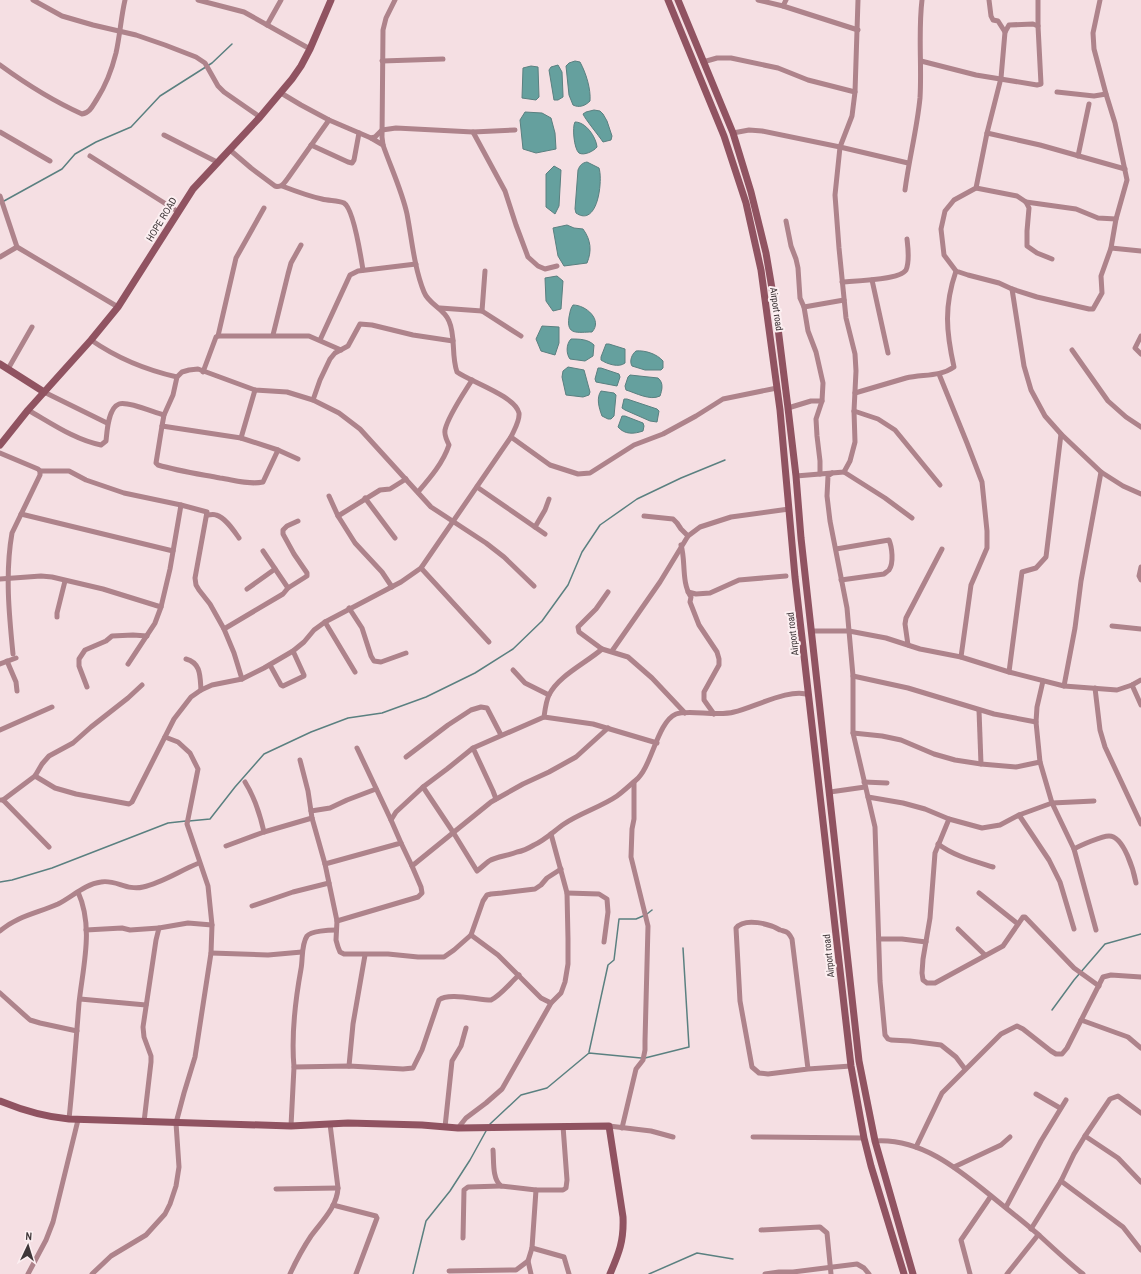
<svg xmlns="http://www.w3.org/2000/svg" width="1141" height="1274" viewBox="0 0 1141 1274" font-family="'Archivo Narrow',sans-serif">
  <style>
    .water { fill: #65a09e; stroke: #5a8080 }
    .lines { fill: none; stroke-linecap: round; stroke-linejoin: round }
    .stream { stroke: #5a8080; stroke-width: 1.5 }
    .street { stroke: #ae838b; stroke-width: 5 }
    .secondary { stroke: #905361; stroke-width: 7 }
    .labels { text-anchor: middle; stroke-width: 4; stroke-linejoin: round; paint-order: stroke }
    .street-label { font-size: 10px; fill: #3f3739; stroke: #fceff1 }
  </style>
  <rect width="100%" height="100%" fill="#f5dfe3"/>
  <g class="water">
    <path d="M575,61L580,62C586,73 591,89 590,101C585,106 579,108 573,105L569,95L566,66L569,63Z"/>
    <polygon points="558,65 562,72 563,95 563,97 558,100 554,100 549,70 551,67"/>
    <polygon points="531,66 538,67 539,97 536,100 522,98 523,68"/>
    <path d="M594,110L600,111L603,114L607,121L612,136L611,140L603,142C599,136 585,119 583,114L586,112Z"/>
    <polygon points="525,112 542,113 551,118 555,133 556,149 536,153 523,149 520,120"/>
    <path d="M575,122C586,122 596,137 597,147C594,151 584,156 579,153C574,149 572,127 575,122Z"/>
    <path d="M587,162L599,168C603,180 598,228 576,213L575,209L578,170C580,165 582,163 587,162Z"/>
    <polygon points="554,166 561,170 559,206 555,214 546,207 546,174"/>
    <path d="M567,225L574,228L583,229C591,240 592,251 587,263L564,266L558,256L553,228Z"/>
    <polygon points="557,276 563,281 561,309 553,311 546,301 545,278"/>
    <path d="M573,305C586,305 603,320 592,332C578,332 566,336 569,317C570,313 570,309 573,305Z"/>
    <polygon points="542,326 559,327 559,343 555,355 541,351 536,339"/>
    <path d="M571,339C579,339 588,339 594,345L593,356L585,361L570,359C566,354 566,344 571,339Z"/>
    <path d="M606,344H609L625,349V363C619,368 607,364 601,360V357Z"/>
    <path d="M636,351C645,350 657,354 663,361V368L661,370H645L632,366C629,361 632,354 636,351Z"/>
    <polygon points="568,367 584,370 590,392 589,395 583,397 566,395 562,377 563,371"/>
    <polygon points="598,368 601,368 619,374 620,377 617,386 596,382 595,379"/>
    <path d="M630,375L658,378C664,383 662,390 660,396C650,401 636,393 626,390L625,386L628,377Z"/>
    <path d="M601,391L614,393L616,395L614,416L611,419H608L602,416C599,408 596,398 601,391Z"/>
    <polygon points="624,399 627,399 657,409 659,411 657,422 650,421 625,410 622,408"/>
    <path d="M622,416H625L643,423L644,426L643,431C634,434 625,435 618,427Z"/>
  </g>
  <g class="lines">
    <g class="stream">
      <polyline points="4,201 62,169 75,154 96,142 131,127 160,96 212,63 232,44"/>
      <polyline points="189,821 210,819 235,787 264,754 311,732 348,718 382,713 426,697 475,673 513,649 542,621 568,585 582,552 600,525 637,499 681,478 725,460"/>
      <polyline points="0,882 12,880 52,868 168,823 186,821"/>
      <polyline points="647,914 652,910"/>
      <polyline points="1052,1010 1074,980 1105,944 1141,934"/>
      <polyline points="589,1052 608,965 614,960 619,919 636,919 643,916"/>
      <polyline points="645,1058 689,1047 683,948"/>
      <polyline points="490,1124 521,1095 547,1088 589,1053 641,1058"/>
      <polyline points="413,1274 426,1221 450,1191 470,1160 486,1131"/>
      <polyline points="649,1274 697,1253 733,1259"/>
    </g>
    <g class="street">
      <polyline points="33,0 62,16 93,25 136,35 165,45 196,57 205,63 218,86 224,92 260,117"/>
      <polyline points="198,0 244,12 310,49"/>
      <polyline points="758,0 783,6 858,30"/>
      <polyline points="989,0 991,16 993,20 998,21 1005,32"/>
      <polyline points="783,6 786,0"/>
      <polyline points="267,25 281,0"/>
      <polyline points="1038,26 1033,24 1009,25 1005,32 1001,78 987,133 976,188 954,200 945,211 941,229 944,255 956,271 968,275 999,283 1012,289 1037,297 1089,309 1093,309 1102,293 1101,276 1111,248 1116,219 1127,180 1115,123 1106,94 1094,49 1093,33 1100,0"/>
      <polyline points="382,61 443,59"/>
      <polyline points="921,61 976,75 1037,85 1041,84 1038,26 1038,0"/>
      <polyline points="703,62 717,58 731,58 778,68 808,80 855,92"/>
      <path d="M0,65C26,84 53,101 82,114C90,113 93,105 97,99C106,85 112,69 116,53C120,35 121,17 125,0"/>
      <polyline points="1057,92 1094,96 1106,94"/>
      <polyline points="281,93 301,105 329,120 371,138 375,137 382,130 396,128 473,132 515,130"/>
      <polyline points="0,132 50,161"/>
      <polyline points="473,132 505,191 516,225 528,257 538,266 545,269 557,266"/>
      <polyline points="733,133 749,130 762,131 840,147 908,163"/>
      <polyline points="987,133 1040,145 1125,169"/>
      <polyline points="164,135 217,162"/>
      <polyline points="371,138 383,145"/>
      <polyline points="311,145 348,162 352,163 354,160 359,133"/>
      <path d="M230,150L251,168L275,186C282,188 284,183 288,178L329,120"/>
      <polyline points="90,156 177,211"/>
      <polyline points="1078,156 1089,104"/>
      <path d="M282,186C295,191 308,196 322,199C329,201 338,200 344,203C354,209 361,258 363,270"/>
      <polyline points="976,188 1017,196 1026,202 1029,208 1027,231 1027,246 1037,253 1052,259"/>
      <path d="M905,190C909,159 917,129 920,98C922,66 918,33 922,0"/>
      <polyline points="0,196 17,247 118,307"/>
      <polyline points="1026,202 1076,209 1098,218 1116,219"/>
      <polyline points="786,221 791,246 796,259 798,268 800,298 804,307 808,331 816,352 823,383 822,401 816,419 817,436 820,461 820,474"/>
      <polyline points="1111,248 1141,251"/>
      <polyline points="0,257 17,247"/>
      <polyline points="872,280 888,353"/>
      <path d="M842,282C854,281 900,280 906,270C910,261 908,248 907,239"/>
      <polyline points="1012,289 1024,366 1031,390 1045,416 1061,434 1101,472 1123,486 1141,494"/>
      <polyline points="804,307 844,300"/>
      <polyline points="440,308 482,311 521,336"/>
      <polyline points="482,311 485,271"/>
      <polyline points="273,335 288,274 291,263 301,245"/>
      <polyline points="218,336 236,258 264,208"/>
      <polyline points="1141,336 1135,348 1141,354"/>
      <path d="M91,340C117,358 146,370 177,377"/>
      <polyline points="320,340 350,275 358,271 416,264"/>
      <polyline points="1072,350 1108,401 1126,417 1141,427"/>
      <polyline points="8,369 32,327"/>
      <polyline points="203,372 216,337 218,336 309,336 341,350"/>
      <polyline points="939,374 967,443 982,482 987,531 987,548 971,585 961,657"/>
      <polyline points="44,392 107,423"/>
      <path d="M855,393C872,388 889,383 906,378C922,374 940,377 954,367C946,331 944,306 956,271"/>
      <polyline points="313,400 320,380 330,359 335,353 348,346 360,324 372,325 413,335 453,341"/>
      <polyline points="788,408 811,401 822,401"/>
      <path d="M28,410C51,423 75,440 101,445L106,441C107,432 108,408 119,404C128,401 155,413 164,415"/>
      <polyline points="854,411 878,419 895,430 940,485"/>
      <polyline points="162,426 241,438 278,450 298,459"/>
      <polyline points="511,437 550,465 578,474 590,473 634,445 663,434 696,416 723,399 777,388"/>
      <polyline points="241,438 255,390"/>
      <path d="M278,450L263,482C249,485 234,480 220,478C199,474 178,471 158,465L156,463L162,426L164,415L173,395L177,377L182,372L189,370L198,369L255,390L287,392L313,400L339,413L360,429L431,507L486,543L504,557L534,586"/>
      <path d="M0,453L38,469L40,471V475L12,533C5,573 9,614 13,654"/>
      <polyline points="40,471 69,471 86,480 124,493 181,505 207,512 195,578 196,585 199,590 210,604 224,629 234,653 242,679"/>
      <polyline points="844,472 885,498 912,518"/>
      <polyline points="832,473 828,476 827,496 830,521 847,608 849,631 853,676 853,733 875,827 880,981 885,1035 888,1039 891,1040 910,1041 941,1045 956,1057 965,1069"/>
      <polyline points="796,476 844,472 850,461 855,442 854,411 856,371 855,354 846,318 839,248 835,195 840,147 852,116 855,92 858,0"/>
      <polyline points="477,487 545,534"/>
      <path d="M418,492C430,478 443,463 449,445C447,440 444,436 445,430C448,416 464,393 472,380"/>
      <polyline points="329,496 338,516 355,543 382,572 392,587"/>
      <polyline points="365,498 395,538"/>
      <polyline points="21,514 173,551"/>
      <path d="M207,515C210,515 213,514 216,515C226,518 234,531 239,538"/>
      <polyline points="338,516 380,490 390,489 406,479"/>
      <polyline points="644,516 673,519 677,523 681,529 688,536"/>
      <polyline points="535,527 545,510 549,499"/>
      <path d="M681,545C686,561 681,582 691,597L690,602L699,625L717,652L719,659V665L704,692V700L714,714"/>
      <path d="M836,549L889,540C892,547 894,563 889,570C888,571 885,573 884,574L841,580"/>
      <polyline points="263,551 288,588"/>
      <polyline points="1141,567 1139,576 1141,580"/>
      <polyline points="421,568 489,642"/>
      <polyline points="0,579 41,576 52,577 103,589 161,607"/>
      <polyline points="247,589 275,569"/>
      <polyline points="688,592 696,594 710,593 739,580 786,576"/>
      <polyline points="349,608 362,628 371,656 374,661 381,662 406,653"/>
      <polyline points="57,617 57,613 65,581"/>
      <polyline points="325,622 355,672"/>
      <polyline points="1112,626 1141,629"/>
      <polyline points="224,629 283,594 288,588 307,576 307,573 294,554 283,534 283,530 287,526 298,521"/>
      <polyline points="811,631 849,631 886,638 920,649 961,657 1009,672 1064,686 1117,690 1132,685 1141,680"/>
      <polyline points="908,645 905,624 906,618 942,549"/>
      <polyline points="602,649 579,632 578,627 596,609 608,592"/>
      <polyline points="612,651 660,582 688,536 700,527 731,517 789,509"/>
      <path d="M186,659C201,663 200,676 201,690"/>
      <polyline points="7,661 16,682 17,691"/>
      <polyline points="0,664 16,658"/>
      <polyline points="128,664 155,623 161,607 170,569 181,505"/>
      <polyline points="270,665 281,685 283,686 304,676 304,675 293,651"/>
      <polyline points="513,670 525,683 549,695"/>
      <polyline points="1009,672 1022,572 1036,568 1046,557 1061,434"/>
      <polyline points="853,676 908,688 994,714 1036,722"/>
      <polyline points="1043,681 1037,707 1036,722 1040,762 1052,803 1074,849 1096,930"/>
      <polyline points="1132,685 1141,705"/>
      <polyline points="1064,686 1075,628 1081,581 1101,472"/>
      <polyline points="87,687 79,666 79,659 85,650 106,641 112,636 133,635 147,636"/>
      <polyline points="1095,688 1100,730 1105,747 1141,824"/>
      <polyline points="979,710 981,764"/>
      <polyline points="544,717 593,724 657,743"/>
      <polyline points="0,730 52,707"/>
      <polyline points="853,733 882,736 901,740 934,754 955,760 981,764 1016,767 1040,762"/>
      <polyline points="357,748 391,820"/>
      <polyline points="473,748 493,791 496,799"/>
      <polyline points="406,757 448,725 471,710 481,707 487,708 501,735"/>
      <polyline points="300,760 308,791 312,818 325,864 337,921 336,940 338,947 340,952 344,954 388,954 418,957 444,957 454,950 471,935 483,901 487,895 491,894 502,893 535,889 541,885 547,878 561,869"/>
      <path d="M35,776L55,788L76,794L129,804L132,802L174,719L191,697L201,690L212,685L242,679L264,668L293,651L304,642L314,630L325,622L401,582L421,568L511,437C514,430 520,421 519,413C515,396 471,382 457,372C451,355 456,337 449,321C444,308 429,305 424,292C414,267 412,240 407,214C402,191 391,168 383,145L382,137L383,30L386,18L395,0"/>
      <path d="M245,782C255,798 260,814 264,832"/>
      <polyline points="864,782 887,783"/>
      <path d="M423,787L453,832L477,871C481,868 485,864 489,861C497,856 508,856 517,852C523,851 529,848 534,845C545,840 554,831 564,824C580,813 601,807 617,796C624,791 630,785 636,780C652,767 657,722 676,714C689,709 717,717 734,712C753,708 791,687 809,695"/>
      <polyline points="830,792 865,787"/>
      <polyline points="868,797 903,803 925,809 949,819 982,828 1000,825 1019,815 1052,803 1094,801"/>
      <polyline points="1,800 3,800 49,847"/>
      <polyline points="3,800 35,776 42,764 49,756 73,743 91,727 128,698 142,685"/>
      <polyline points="311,811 330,808 347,800 376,789"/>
      <polyline points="1019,815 1049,860 1060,882 1074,929"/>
      <polyline points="949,819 935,853 930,918 923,959 922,973 923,980 927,983 935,983 1003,946 1023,917 1025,917 1074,968 1099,986"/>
      <polyline points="401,843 412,866"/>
      <path d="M938,844C954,856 974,861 993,867"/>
      <polyline points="226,846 264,832 312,818"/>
      <path d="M1074,849C1081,845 1102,836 1109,836C1124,836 1134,872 1136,883"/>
      <path d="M325,864L401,843L391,820L396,812L423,787L447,769L473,748L544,717C545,710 546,701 549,695C558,676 586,663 602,649L628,657L652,678L685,713"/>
      <polyline points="567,893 599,894 607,899 608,912 604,942"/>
      <polyline points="979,893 1018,924"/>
      <polyline points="252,906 293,892 329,883"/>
      <polyline points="337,921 418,897 422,893 421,887 412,866 491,802 523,784 549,772 576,757 608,728"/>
      <polyline points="958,929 985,955"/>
      <polyline points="86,930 122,928 130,930 159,928"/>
      <path d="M0,931C17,916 38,913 58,904C72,897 85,884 101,882C115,879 127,891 143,887C162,883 181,870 199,863"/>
      <polyline points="471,935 498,955 541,998 551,1003"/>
      <polyline points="879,939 902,939 926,942"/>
      <polyline points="211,953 268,955 302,952"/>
      <polyline points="0,993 30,1020 40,1023 77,1031"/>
      <polyline points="80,999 146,1005"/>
      <polyline points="1081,1020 1128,1037 1141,1048"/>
      <polyline points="349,1066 353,1024 365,955"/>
      <path d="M294,1067C291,1034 295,1002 301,969C303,959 301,945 307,936C311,931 329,930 336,930"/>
      <path d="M808,1069L792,939C791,937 790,935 788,933C786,931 783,931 780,930C770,924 745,917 736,928L740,1001L752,1067L759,1073L768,1074L808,1069L851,1066"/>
      <polyline points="1036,1094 1060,1108"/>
      <path d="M69,1119C73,1081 76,1042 79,1003C83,966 94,927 78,892"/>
      <polyline points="144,1122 151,1062 151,1056 144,1037 143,1027 156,940 159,928 188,923 212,925"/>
      <path d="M291,1126L294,1067L349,1066L403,1069L413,1068L422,1050L439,1000C448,992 478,1000 491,1000C501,995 510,983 519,975"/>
      <polyline points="609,1126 651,1131 673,1137"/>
      <polyline points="445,1127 452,1061 461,1046 466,1028"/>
      <polyline points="458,1128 466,1118 486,1103 502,1089 551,1003 561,993 565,982 568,964 568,939 567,893 551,834"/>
      <polyline points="622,1128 636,1069 643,1060 645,1050 645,1041 648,926 631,857 632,829 634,819 634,782"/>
      <polyline points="1085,1136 1118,1158 1141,1182"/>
      <polyline points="753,1137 864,1138"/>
      <path d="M875,1141C920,1138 957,1168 990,1195C1007,1209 1024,1222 1040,1236C1054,1249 1068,1262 1083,1274"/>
      <polyline points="916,1147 942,1093 1001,1034 1017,1026 1023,1029 1051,1051 1056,1054 1062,1054 1067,1048 1103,977 1111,975 1141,977"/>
      <path d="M493,1150C494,1161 492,1179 501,1186L536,1190H563L566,1188L567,1180L563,1126"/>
      <polyline points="954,1167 1001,1145 1010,1137"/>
      <polyline points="1061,1181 1123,1227 1141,1250"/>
      <polyline points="276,1189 338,1188"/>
      <polyline points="333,1205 376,1216 377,1218 356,1274"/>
      <polyline points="1006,1207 1041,1141 1066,1100"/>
      <polyline points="1031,1229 1061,1181 1074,1154 1085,1136 1110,1099 1118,1096 1141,1113"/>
      <polyline points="761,1230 820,1227 827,1233 831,1274"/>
      <polyline points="463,1238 464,1190 468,1187 501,1186"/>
      <polyline points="532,1248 564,1257 569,1274"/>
      <polyline points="449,1271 516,1270 528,1261"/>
      <polyline points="28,1274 46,1240 53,1222 78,1120"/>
      <polyline points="92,1274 111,1256 146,1235 165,1214 170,1204 176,1186 179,1167 176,1123 184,1093 195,1057 211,953 212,925 208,886 187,824 198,769 190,753 178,742 165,737"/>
      <path d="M290,1274C296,1261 303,1248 311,1236C322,1221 337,1207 338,1188L330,1124"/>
      <polyline points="531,1274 528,1261 532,1248 536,1190"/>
      <polyline points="765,1274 779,1272 793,1272 857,1264 864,1268 869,1274"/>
      <polyline points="970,1274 961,1240 991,1196"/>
      <polyline points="1007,1274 1038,1235"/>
    </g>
    <g class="secondary">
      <polyline points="668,0 724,136 746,203 761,270 780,410 795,577 851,1066 864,1138 871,1166 904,1274"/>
      <polyline points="678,0 733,133 751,192 766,253 776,312 788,408 796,476 801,538 859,1061 875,1141 913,1274"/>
      <polyline points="0,364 44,392"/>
      <polyline points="0,445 28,410 91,340 118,307 193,189 260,117 292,79 301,66 310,49 331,0"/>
      <path d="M0,1101C22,1110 45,1117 69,1119L291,1126L348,1123L422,1125L458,1128L609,1126L623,1217C624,1241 619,1253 610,1274"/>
    </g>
  </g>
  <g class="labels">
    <g class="street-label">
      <text transform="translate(161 219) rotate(-59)" y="4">HOPE ROAD</text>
      <text transform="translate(777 309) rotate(82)" y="4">Airport road</text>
      <text transform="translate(792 634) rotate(-97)" y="4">Airport road</text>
      <text transform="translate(828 956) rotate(-96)" y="4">Airport road</text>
    </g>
  </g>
  <g transform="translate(28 1246) rotate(4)" stroke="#fceff1" stroke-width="3" paint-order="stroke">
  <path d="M0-3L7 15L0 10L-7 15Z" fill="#3f3739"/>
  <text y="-6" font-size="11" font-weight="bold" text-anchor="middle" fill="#3f3739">N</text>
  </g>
</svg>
